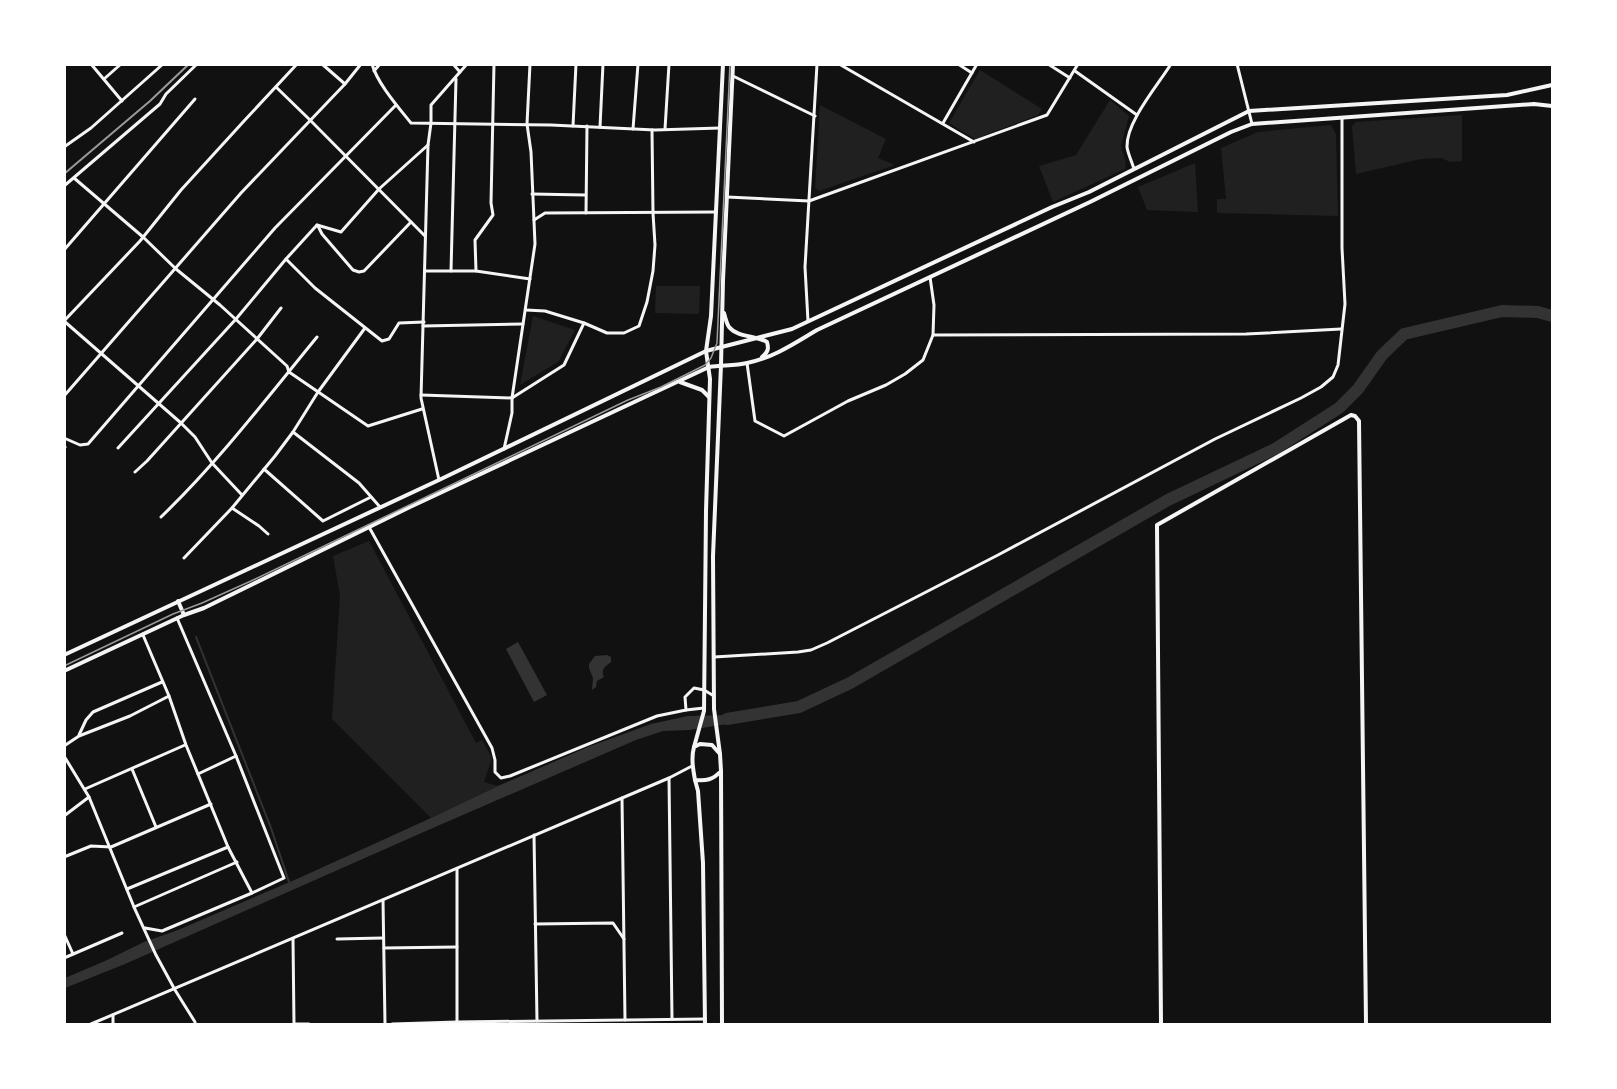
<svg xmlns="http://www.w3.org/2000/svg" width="1617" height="1089" viewBox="0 0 1617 1089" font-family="'Crimson Pro',serif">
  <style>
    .green { fill: #202020 }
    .water { fill: #333 }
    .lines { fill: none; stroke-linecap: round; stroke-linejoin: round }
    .stream { stroke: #333; stroke-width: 2 }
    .river { stroke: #333; stroke-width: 12 }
    .service { stroke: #f5f5f5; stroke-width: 1.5 }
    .minor { stroke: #f5f5f5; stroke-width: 3 }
    .tertiary { stroke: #f5f5f5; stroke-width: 4 }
    .tram { stroke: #9a9a9a; stroke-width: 1.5 }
    .rail { stroke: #9a9a9a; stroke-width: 2 }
  </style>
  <rect width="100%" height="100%" fill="#111"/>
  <g class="green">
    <polygon points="980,70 1042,109 1038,115 975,139 949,123"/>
    <polygon points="1110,100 1129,116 1121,146 1126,163 1125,169 1053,202 1039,166 1076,155"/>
    <polygon points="820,105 886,139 878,158 895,165 819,191 815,188"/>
    <polygon points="1462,115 1462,161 1450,162 1442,158 1421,159 1356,174 1352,126 1356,122"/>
    <polygon points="1331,125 1336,134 1338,216 1217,213 1217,199 1226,199 1221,148 1258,132"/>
    <polygon points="1195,163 1198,212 1147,210 1138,187"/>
    <polygon points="656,286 700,286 699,314 655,313"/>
    <polygon points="533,316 575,330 558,362 520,385"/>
    <polygon points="369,541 476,743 482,740 492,758 484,782 498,786 431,818 332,719 340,595 333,556"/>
  </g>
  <g class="water">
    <polygon points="518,642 547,695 534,702 506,649"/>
    <path d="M607,655L611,657V662C606,666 600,669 604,677L597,681L596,687L592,690L593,678L589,668V664L595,656Z"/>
    <polygon points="727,715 727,724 689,730 663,731 636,740 426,831 125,964 65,988 65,978 105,961 144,942 178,930 299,878 431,818 498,786 588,747 651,724 688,716"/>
  </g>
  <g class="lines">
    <polyline class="stream" points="196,637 271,828 289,882"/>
    <polyline class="river" points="727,719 799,707 850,683 1168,500 1275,449 1339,408 1358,389 1382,355 1404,334 1502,311 1538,312 1552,316"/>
    <polyline class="service" points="64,448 66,447"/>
    <g class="minor">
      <polyline points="91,64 122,101"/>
      <polyline points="322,64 345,84"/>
      <path d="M372,64C377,83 399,108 411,123L551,125L655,130L720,128"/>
      <polyline points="453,64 460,72"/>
      <polyline points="839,64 974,142"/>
      <polyline points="958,64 972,73"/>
      <polyline points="1048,64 1070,78"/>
      <polyline points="1237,64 1252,124"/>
      <polyline points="374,71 380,64"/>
      <polyline points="1075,71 1137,115"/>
      <polyline points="733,76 815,116"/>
      <polyline points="104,79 121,64"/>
      <polyline points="276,87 310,120 425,236"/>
      <polyline points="943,123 977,64"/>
      <polyline points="573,126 576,64"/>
      <polyline points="600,127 603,64"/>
      <polyline points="633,129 638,64"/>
      <polyline points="665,129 669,64"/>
      <polyline points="64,147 91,128 163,64"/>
      <path d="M1134,169C1132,162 1128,154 1127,147C1126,122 1158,85 1171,64"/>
      <polyline points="74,178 143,237 176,269 220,305 287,366 289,372 368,426 422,409"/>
      <polyline points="64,186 160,104 166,94 197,64"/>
      <polyline points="532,194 585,195"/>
      <polyline points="727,197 809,201 1047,115 1078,64"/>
      <polyline points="586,213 587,126"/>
      <polyline points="534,220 545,213 716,212"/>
      <polyline points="317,225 341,232 379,189 428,145"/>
      <polyline points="318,226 322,234 353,270 359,272 364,271 411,222"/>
      <polyline points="64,250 195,99"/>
      <polyline points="286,259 315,288 382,341 389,339 399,323 424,322"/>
      <polyline points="425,271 476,271 530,279"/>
      <polyline points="451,271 456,79"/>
      <polyline points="476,271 475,240 493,215 491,203 494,64"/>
      <polyline points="526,310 545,311 584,323 607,333 624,333 639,326 647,302 653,271 655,245 653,213 652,130"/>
      <polyline points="64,321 140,241 181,190 244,121 297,64"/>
      <polyline points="64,321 181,423 195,437 212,463 242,495"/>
      <polyline points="808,321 805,267 817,64"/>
      <polyline points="423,326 523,324"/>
      <polyline points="933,335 1246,334 1341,329"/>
      <polyline points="747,363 755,421 784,436 848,401 886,385 905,374 923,360 933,335 934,305 930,277"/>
      <polyline points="421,395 512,398 564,365 584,323"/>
      <polyline points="64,396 241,193 345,84 361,64"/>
      <polyline points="293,432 359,483 380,507"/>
      <polyline points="64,438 80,445 88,444 275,228 396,105"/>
      <polyline points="118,448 236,319 286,259 317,225"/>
      <polyline points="504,449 512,413 512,398 535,244 531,152 527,124 530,64"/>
      <polyline points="264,469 323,521 371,497"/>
      <polyline points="135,472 147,461 257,339 281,308"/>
      <polyline points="439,480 421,398 428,145 431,123 431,105 467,64"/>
      <polyline points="232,508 259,526 268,534"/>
      <path d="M161,517C218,462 267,398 317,337"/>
      <polyline points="369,527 492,748 495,760 495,772 501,778 510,776 657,716 686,710 685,697 694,688 704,690 714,696"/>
      <polyline points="184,558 232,508 275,456 293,432 318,392 365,328"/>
      <polyline points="143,635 169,696 186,745 228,847 252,893"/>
      <polyline points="714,657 798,652 811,650 827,643 998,555 1215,439 1301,398 1321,387 1333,377 1338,365 1345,304 1342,248 1342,118"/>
      <polyline points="686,710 704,708"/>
      <polyline points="79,735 86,720 93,712 162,682"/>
      <polyline points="64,746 79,736 130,716 169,696"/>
      <polyline points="64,756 89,797 134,907 156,955 175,990 195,1022 195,1024"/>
      <polyline points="132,769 156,827"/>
      <polyline points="198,774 236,756"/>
      <polyline points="669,778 672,1019"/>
      <polyline points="85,789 185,745"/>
      <polyline points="622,798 625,1020"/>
      <polyline points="64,816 89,797"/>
      <polyline points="534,835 537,1021"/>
      <polyline points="64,857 91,846 111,847 211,804"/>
      <polyline points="457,869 457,1022"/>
      <polyline points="127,889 228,847"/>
      <polyline points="383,900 385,1024"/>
      <polyline points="134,907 237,862"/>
      <polyline points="535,924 613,923 624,939"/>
      <polyline points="145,928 162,931 252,893 284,878 236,756 177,618"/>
      <polyline points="64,934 73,954"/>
      <polyline points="293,939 294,1024"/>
      <polyline points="337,939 383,938"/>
      <polyline points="384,948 457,947"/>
      <polyline points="64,958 122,933"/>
      <polyline points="91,1024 669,778 692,766"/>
      <polyline points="113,1024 113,1015"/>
      <polyline points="294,1024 309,1024"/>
      <polyline points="392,1024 457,1022 705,1019"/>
    </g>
    <g class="tertiary">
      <path d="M724,313C725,317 727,324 729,327C738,338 756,335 767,342C769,349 768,352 762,357"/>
      <polyline points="680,382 702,390 709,397"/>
      <polyline points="178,601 184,615"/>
      <polyline points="64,655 439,480 706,351 792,329 1052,207 1089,192 1249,111 1507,95 1552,85"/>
      <path d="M64,671L184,615L204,608L410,507L709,367C722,365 735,366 747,363C773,358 795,343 817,330L1090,202L1231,132L1252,124L1534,104L1552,106"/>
      <path d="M700,744L712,745L720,754L721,771C713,780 706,781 695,780C693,769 691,758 694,747Z"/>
      <polyline points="694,747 704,711 706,511 710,379 706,351 711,316 723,64"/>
      <polyline points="720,754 714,709 713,556 721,365 723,280 733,64"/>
      <polyline points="721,771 722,1024"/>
      <polyline points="695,780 698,791 703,863 705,1024"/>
      <polyline points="1161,1024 1157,525 1351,415 1355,416 1359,421 1366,1024"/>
    </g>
    <polyline class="tram" points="64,666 173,614 202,603 251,581 628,400 661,387 705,365 711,358 717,343 730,64"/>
    <polyline class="rail" points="64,174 150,101 189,64"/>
  </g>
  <rect width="1617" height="1089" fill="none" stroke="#ffffff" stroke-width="132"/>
</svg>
